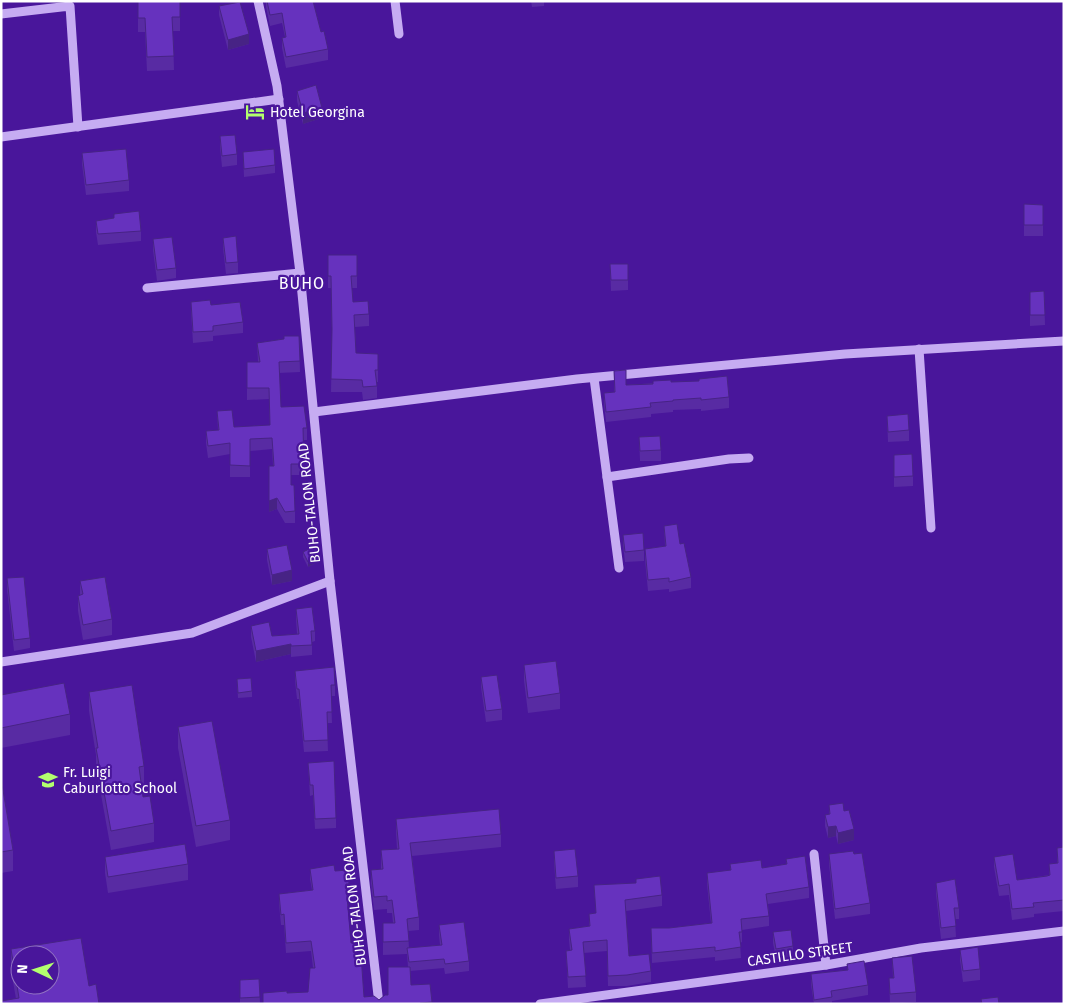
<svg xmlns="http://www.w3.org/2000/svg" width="1065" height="1005" viewBox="0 0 1065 1005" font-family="'Fira Sans',sans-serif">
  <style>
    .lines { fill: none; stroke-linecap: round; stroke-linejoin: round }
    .minor { stroke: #c6acf2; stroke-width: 9 }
    .wall { fill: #582ba3 }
    .shaded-wall { fill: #472385 }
    .building { fill: #6632be; stroke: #472385; fill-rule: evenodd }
    .labels { text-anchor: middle; stroke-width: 4.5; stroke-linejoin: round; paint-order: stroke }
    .poi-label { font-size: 14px; fill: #fff; stroke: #49169b; text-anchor: start }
    .street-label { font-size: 14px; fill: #fff; stroke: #49169b }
    .quarter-label { font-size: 16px; letter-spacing: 1px; fill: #fff; stroke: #49169b }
  </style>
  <rect width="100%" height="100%" fill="#49169b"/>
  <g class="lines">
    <g class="minor">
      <polyline points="258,1 277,86 300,273 330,581 379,1004"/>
      <polyline points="395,1 399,34"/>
      <polyline points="1,14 70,6 78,127"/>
      <polyline points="1,137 279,99"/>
      <polyline points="147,288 300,273"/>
      <polyline points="919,349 931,528"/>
      <polyline points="594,378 619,568"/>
      <polyline points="314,412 577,379 845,354 1064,341"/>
      <polyline points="607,477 729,459 749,458"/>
      <polyline points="1,662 192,633 330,581"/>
      <polyline points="814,854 826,965"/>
      <polyline points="540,1004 826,965 921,948 1064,931"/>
    </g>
  </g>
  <g class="wall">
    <polygon points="138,1 180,1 180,31 173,31 174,70 147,71 145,32 138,32"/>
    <polygon points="266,1 313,1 321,32 328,49 328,60 286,68 282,48 282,38 285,37 282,23 270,26 266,7"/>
    <polygon points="531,1 544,1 544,6 532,7"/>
    <polygon points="219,6 249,44 228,50 219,15"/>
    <polygon points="297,91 322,118 303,124 297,101"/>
    <polygon points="220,136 237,154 237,165 222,167 220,147"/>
    <polygon points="243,152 275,165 275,173 244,177"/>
    <polygon points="82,153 129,180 129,191 86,195 82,164"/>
    <polygon points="1024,204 1043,205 1043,236 1024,236"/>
    <polygon points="114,214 141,231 141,241 98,245 96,232 96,221 114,219"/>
    <polygon points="223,238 238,262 238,273 226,274 223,248"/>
    <polygon points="153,239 176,268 176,278 157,281 153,250"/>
    <polygon points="328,255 357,255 357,288 352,288 353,302 369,314 369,326 355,327 356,353 378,354 378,382 377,382 377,398 363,400 362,392 331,392 332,335 331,288 328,288"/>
    <polygon points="610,264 628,264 628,290 611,291"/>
    <polygon points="1044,291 1045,325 1030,326 1030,292"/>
    <polygon points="191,302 211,305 243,322 243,333 213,336 213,341 193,343 191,312"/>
    <polygon points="299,336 300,372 279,373 281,407 307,428 307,440 303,440 304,475 291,475 291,485 295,511 295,523 285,523 277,509 269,512 269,466 273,466 272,449 250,451 250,477 230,477 230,454 208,458 206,443 206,431 218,430 217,411 234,427 270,425 269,399 247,400 247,362 258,362 257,343 284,339"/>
    <polygon points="614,371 626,385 671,382 729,397 729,408 701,411 701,409 673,410 673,412 651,414 651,417 606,422 604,404 604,393 614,392"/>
    <polygon points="887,416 909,430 909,441 888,442"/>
    <polygon points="639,437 661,450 661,461 640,461"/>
    <polygon points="894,455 913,476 913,486 894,487"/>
    <polygon points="664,526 680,544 691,577 691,588 669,592 669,589 648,591 645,560 645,549 665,546"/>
    <polygon points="623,535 644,550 644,561 625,562 623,545"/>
    <polygon points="267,549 292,581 272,585 267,560"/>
    <polygon points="303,552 320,561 308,567 303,557"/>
    <polygon points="7,578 30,638 30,648 14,651 7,589"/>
    <polygon points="80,581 112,619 112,635 83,640 78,611 78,596 80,595"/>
    <polygon points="296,609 315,631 315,641 312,642 312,655 291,657 291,654 256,662 251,637 251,626 272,636 297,634 296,619"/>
    <polygon points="524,665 560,693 560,709 528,713 524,681"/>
    <polygon points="295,671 335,685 335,696 331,696 332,723 327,723 328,751 304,752 299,699 297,699 295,681"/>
    <polygon points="481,677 502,709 502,720 486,722 481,687"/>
    <polygon points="237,679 252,691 252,697 238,698"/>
    <polygon points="89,692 144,766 144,785 142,786 143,797 154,823 154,842 111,850 96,767 96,755 89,711"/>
    <polygon points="1,695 70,714 70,735 1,748"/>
    <polygon points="178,727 230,820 230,840 196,847 178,748"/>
    <polygon points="308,763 336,818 336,828 315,829 313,795 310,796"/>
    <polygon points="1,778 13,850 13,871 1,873"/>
    <polygon points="829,805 844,811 854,840 838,844 836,836 828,838 825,826 825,815 829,815"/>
    <polygon points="396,819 501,834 501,847 412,856 419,917 419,930 408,931 409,948 440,945 439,935 439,925 469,961 469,971 445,974 444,968 410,971 411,985 430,984 432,1004 263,1004 263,993 287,993 308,992 313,968 311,951 286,953 284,925 281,925 279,904 279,894 312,890 310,879 310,869 335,871 349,884 349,894 347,894 351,943 364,942 365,966 362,966 364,997 379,1000 388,995 408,967 407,954 383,955 383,923 393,923 392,913 387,913 387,909 374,910 371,883 371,870 381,869 381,850 397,849 396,832"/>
    <polygon points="1064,847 1064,911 1034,914 1034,917 1012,920 1009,895 999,896 994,867 994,857 1017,880 1049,875 1049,864 1057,863 1057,848"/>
    <polygon points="554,851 578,876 578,887 556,889 554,862"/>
    <polygon points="829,854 854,854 870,903 870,914 835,919 829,864"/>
    <polygon points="105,857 188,864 188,880 108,893 105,873"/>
    <polygon points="786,859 809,887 809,898 768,904 769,916 769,926 742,930 742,942 740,943 741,958 715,961 715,957 652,963 651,928 669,928 711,923 707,884 707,873 730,871 730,864 762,868 786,864"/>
    <polygon points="636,879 662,895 662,906 626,911 629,956 651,971 651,982 627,986 608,986 607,951 584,953 586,987 568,988 566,951 570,950 569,940 569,929 589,926 589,914 596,913 594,885 636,883"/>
    <polygon points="936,883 959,908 959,919 955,919 956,937 941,939 936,894"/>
    <polygon points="773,932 793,946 793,956 776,959 773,943"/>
    <polygon points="11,949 89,986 16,999 11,970"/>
    <polygon points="960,950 980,969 980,980 963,982 960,960"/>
    <polygon points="892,958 916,992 916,1002 890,1004 889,978 893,978"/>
    <polygon points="847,964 868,985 868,995 832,1001 832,1004 814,1004 811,985 811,974 847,970"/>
    <polygon points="259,979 260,1004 240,1004 240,980"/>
  </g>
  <g class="shaded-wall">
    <polygon points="249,34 249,44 228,50 228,40"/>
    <polygon points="322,108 322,118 303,124 303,113"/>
    <polygon points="277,498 277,509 269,512 269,501"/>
    <polygon points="320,556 320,561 308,567 308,562"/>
    <polygon points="292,570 292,581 272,585 272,575"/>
    <polygon points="291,644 291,654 256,662 256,651"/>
    <polygon points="836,826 836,836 828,838 828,827"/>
    <polygon points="854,829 854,840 838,844 838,833"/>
  </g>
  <g class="building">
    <polygon points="138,1 180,1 180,17 172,17 174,56 147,57 145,18 138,18"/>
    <polygon points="267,1 313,1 321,32 324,31 328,49 286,57 282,38 286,37 282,13 270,15"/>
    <polygon points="240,2 249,34 228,40 219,6"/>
    <polygon points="316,85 322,108 303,113 297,91"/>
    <polygon points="235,135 237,154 222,156 220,136"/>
    <polygon points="126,149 129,180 86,185 82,153"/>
    <polygon points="274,149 275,165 244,169 243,152"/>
    <polygon points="1024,204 1043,205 1043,225 1024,225"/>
    <polygon points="139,211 141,231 98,234 96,221 114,218 114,214"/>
    <polygon points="236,236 238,262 226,263 223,238"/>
    <polygon points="172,237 176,268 157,270 153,239"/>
    <polygon points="328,255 357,255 357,276 351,276 353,302 368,301 369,314 354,315 356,353 378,354 378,370 375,370 377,386 363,387 362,380 331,379 332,329 331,276 328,276"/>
    <polygon points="610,264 628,264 628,280 611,280"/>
    <polygon points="1044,291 1045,315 1030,315 1030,292"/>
    <polygon points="210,300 211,305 240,302 243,322 213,326 213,331 193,332 191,302"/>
    <polygon points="284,336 299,336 300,361 279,362 281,407 304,406 307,428 303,428 304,464 291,464 291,485 294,485 295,511 285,512 277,498 269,501 269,466 274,466 272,438 250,439 250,466 230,465 230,443 208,446 206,431 219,430 217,411 232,410 234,427 270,425 269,388 247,388 247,362 260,362 257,343 284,339"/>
    <polygon points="626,370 626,385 653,384 653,381 671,380 671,382 699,381 699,379 727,376 729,397 701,400 701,398 673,400 673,401 650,403 651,407 606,412 604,393 615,392 614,371"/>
    <polygon points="908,414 909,430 888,432 887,416"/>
    <polygon points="660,436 661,450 640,451 639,437"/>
    <polygon points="912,454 913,476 894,477 894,455"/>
    <polygon points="677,524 680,544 684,543 691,577 669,582 669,578 648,580 645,549 666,546 664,526"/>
    <polygon points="643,533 644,550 625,552 623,535"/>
    <polygon points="287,545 292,570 272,575 267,549"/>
    <polygon points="315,546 320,556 308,562 303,552"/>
    <polygon points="24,577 30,638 14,640 7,578"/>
    <polygon points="105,577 112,619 83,625 78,596 83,594 80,581"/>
    <polygon points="312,607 315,631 311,631 312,645 291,646 291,644 256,651 251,626 269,622 272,636 299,634 296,609"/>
    <polygon points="556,661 560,693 528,698 524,665"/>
    <polygon points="334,667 335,685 331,685 332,712 327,712 328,740 304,741 299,689 297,689 295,671"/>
    <polygon points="497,675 502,709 486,711 481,677"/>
    <polygon points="251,678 252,691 238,693 237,679"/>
    <polygon points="64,683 70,714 1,728 1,695"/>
    <polygon points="132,685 144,766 139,767 143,797 150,796 154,823 111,831 96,748 98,748 89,692"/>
    <polygon points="212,721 230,820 196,826 178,727"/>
    <polygon points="334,761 336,818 315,819 313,785 310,785 308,763"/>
    <polygon points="1,778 13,850 1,852"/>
    <polygon points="843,803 844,811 849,810 854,829 838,833 836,826 828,827 825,815 830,814 829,805"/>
    <polygon points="499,809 501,834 410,843 419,917 407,919 409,941 383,942 383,923 395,923 392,900 387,901 387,896 374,897 371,870 383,869 381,850 399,849 396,819"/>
    <polygon points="185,844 188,864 108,877 105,857"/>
    <polygon points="1064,847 1064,900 1033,903 1034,907 1012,909 1009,884 999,886 994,857 1013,854 1017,880 1047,876 1050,875 1049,864 1058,863 1057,848"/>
    <polygon points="575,849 578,876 556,878 554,851"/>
    <polygon points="853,851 854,854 862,853 870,903 835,909 829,854"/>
    <polygon points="805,856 809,887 766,894 769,916 741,919 742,932 739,932 741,947 715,951 715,947 652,953 651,928 669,928 712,923 707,873 731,870 730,864 761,860 762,868 787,864 786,859"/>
    <polygon points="334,865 335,871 348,870 349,884 346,884 351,943 364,942 365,955 361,955 364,997 374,996 379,1000 385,995 388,995 388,967 410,967 411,985 430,984 432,1002 420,1003 420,1004 263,1004 263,993 287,991 287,993 308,992 310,968 315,968 311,941 286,943 284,914 281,915 279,894 313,890 310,869"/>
    <polygon points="660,876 662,895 625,900 629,956 649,954 651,971 627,975 608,976 607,940 583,942 586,976 568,977 566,951 572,950 569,929 590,926 589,914 596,913 594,885 636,883 636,879"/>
    <polygon points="955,879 959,908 954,908 956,926 941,928 936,883"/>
    <polygon points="464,922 469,961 445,964 444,959 409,962 407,948 442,945 439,925"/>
    <polygon points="791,930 793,946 776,949 773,932"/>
    <path d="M81,938L89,986L96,984L99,1004H1V1001L19,998L11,949ZM20,955H50V985H20Z"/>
    <polygon points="978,947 980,969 963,971 960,950"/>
    <polygon points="912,956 916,992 890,994 889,978 894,978 892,958"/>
    <polygon points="864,961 868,985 831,991 832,997 814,1000 811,974 848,970 847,964"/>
    <polygon points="259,979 260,997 240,998 240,980"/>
    <polygon points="998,997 999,1004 982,1004 981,999"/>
  </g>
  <defs>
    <g id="hotel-bare" transform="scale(1.5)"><path d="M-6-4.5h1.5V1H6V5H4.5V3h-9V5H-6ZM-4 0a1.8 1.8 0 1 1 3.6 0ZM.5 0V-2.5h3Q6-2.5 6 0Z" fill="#b3ff6e" stroke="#49169b" stroke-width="2.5" paint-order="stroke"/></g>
    <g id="school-bare" transform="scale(1.5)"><path d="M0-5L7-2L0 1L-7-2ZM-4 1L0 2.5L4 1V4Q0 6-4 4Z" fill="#b3ff6e" stroke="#49169b" stroke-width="2.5" paint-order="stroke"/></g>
  </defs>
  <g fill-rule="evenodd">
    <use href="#hotel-bare" x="255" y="112"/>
    <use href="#school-bare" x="48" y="780"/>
  </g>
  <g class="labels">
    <g class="poi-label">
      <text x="270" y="117">Hotel Georgina</text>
      <text x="63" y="777">Fr. Luigi<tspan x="63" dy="16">Caburlotto School</tspan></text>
    </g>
    <g class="street-label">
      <text transform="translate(309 503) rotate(-96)" y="5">BUHO-TALON ROAD</text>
      <text transform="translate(354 906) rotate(-97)" y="5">BUHO-TALON ROAD</text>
      <text transform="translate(800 954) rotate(-8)" y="5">CASTILLO STREET</text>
    </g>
    <g class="quarter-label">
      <text x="302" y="289">BUHO</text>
    </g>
  </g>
  <rect width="1065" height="1005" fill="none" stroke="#ffffff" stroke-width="5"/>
  <g transform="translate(35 970) rotate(274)"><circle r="24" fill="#49169b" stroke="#9273c3"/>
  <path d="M0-4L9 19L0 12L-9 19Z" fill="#b3ff6e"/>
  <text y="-8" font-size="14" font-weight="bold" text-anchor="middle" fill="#ffffff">N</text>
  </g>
</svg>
